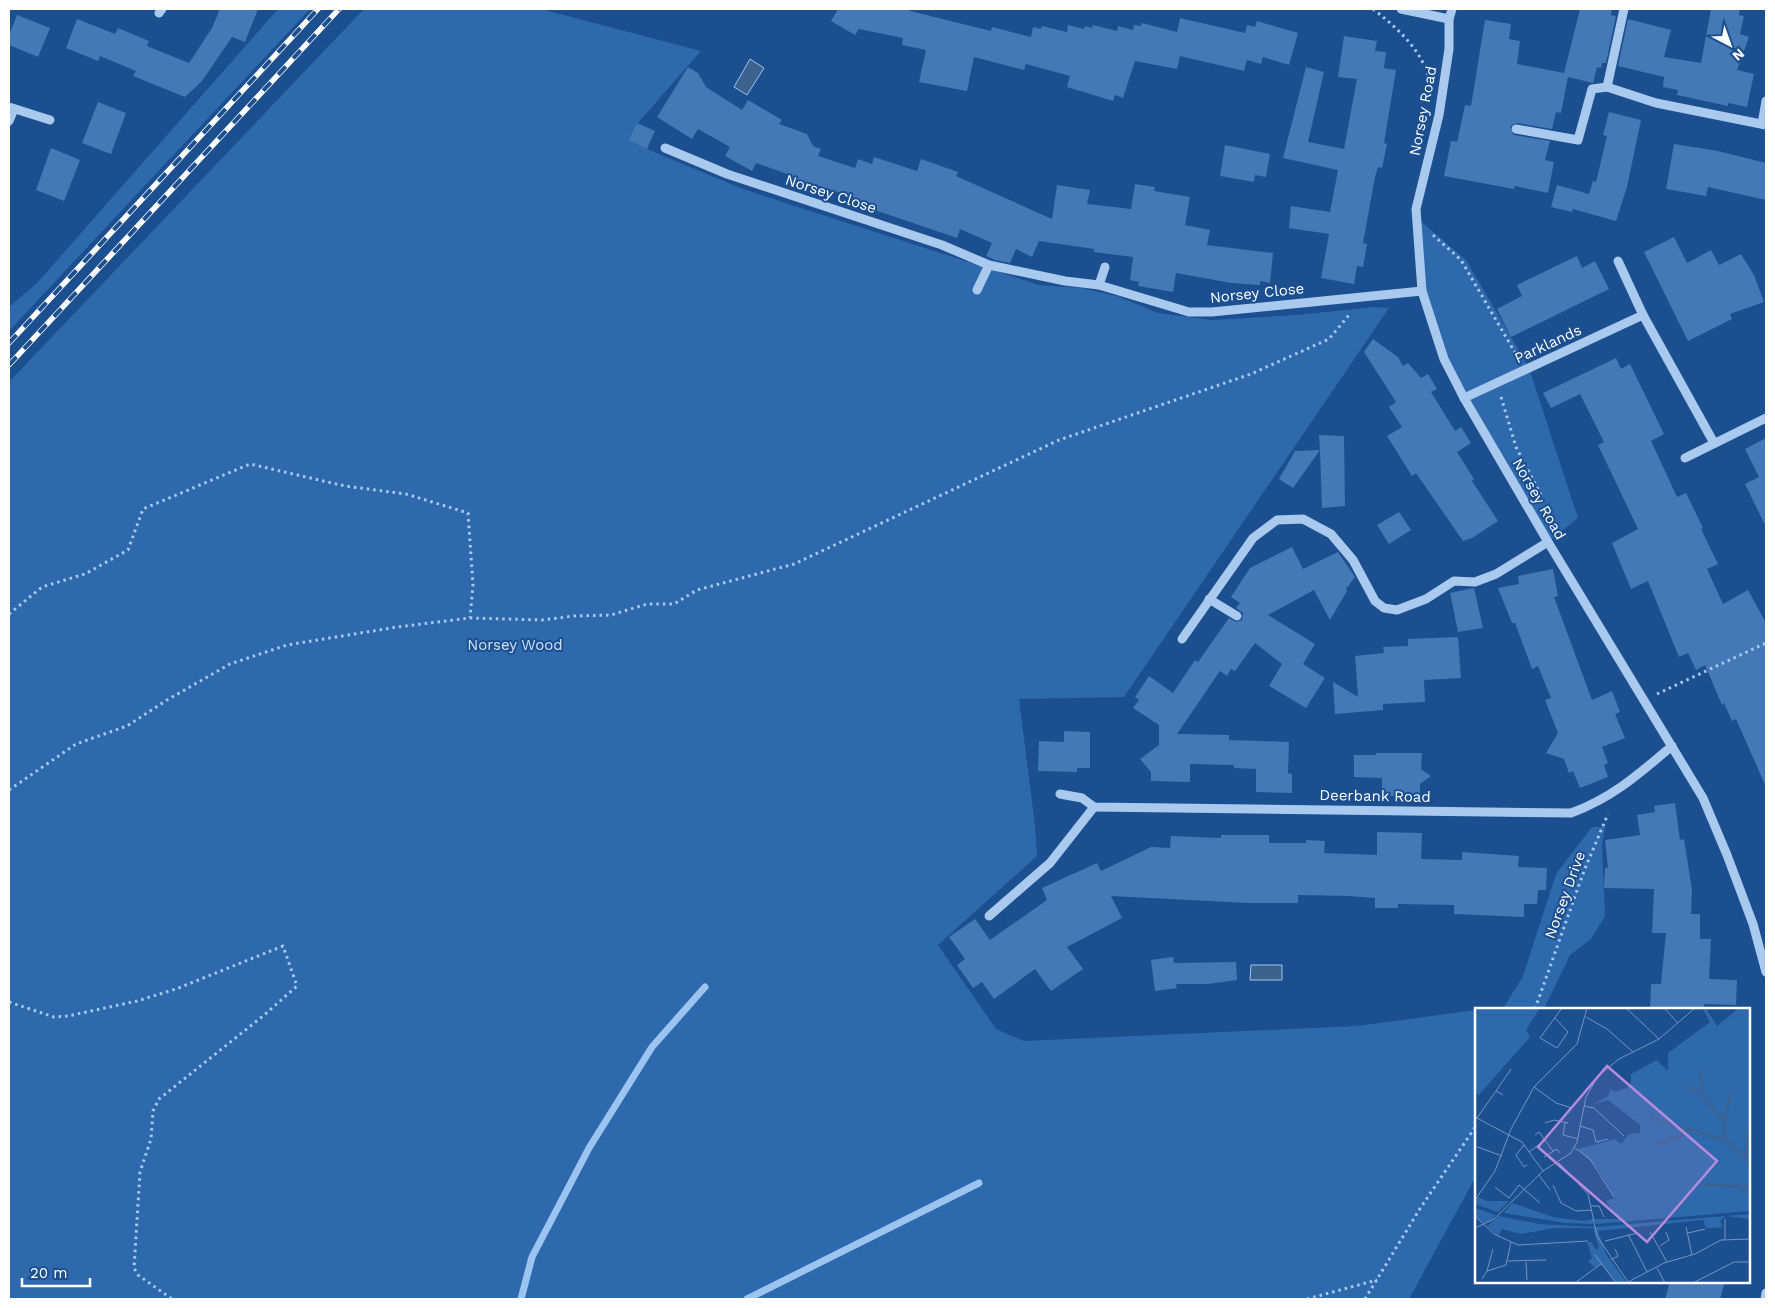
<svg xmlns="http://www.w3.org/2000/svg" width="1775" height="1308" viewBox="0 0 1775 1308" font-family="'Work Sans',sans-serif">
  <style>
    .green { fill: #2e69ad }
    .water { fill: #3c6290; stroke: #9cc4f0 }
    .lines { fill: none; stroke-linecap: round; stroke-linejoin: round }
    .stream { stroke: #9cc4f0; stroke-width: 7 }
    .building { fill: #4478b7 }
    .path { stroke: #a9c9ee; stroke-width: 3; stroke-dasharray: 2.5 4; stroke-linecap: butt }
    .minor { stroke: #a9c9ee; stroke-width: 9 }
    .rail-casing { stroke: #fff; stroke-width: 5.5 }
    .rail { stroke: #1b4f8f; stroke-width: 4; stroke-dasharray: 11; stroke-linecap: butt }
    .labels { text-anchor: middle; stroke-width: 4; stroke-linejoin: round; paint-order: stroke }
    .street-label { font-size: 15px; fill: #fff; stroke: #1b4f8f }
    .park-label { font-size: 15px; fill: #cfe3fa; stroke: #1b4f8f }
    .inset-river { fill: none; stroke: #3c6290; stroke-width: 2.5 }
    .inset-road { fill: none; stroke: #7695bc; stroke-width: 1 }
    .view { fill: #b68bdc; fill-opacity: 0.15; stroke: #b68bdc; stroke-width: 2.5 }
    .inset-edge { fill: none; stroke: #fff; stroke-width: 2.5 }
  </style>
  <rect width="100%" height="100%" fill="#1b4f8f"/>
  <g class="green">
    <polygon points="278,9 310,9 9,331 9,307 37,283"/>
    <polygon points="364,9 541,9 701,51 637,124 647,149 743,189 1039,285 1081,288 1117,296 1158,313 1212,320 1296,315 1375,307 1389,308 1124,697 1019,699 1035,825 1037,856 938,945 996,1029 1024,1041 1357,1026 1476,1010 1476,1176 1409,1299 9,1299 9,382"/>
    <polygon points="1417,218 1466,260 1529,368 1578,518 1548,542 1444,359 1422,291"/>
    <polygon points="1592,827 1605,827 1602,845 1605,916 1591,939 1570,955 1544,1009 1485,1009 1504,1007 1523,976 1556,874"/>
  </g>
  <g class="water">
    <polygon points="750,59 764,68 747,95 734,87"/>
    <polygon points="1251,965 1282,965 1282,980 1250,980"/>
  </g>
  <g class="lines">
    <g class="stream">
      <polyline points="521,1299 532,1257 589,1148 652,1047 705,987"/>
      <polyline points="747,1299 979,1183"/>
    </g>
  </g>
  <g class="building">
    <polygon points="220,9 258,9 245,42 232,37 202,81 185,97 133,76 136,71 100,56 98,61 66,48 77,19 115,34 118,28 149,41 147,46 189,63 212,28"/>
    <polygon points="838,9 911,9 910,11 991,31 992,27 1031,37 1033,27 1041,29 1042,26 1067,32 1068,25 1084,29 1085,26 1092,28 1093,25 1117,31 1118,26 1133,30 1134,25 1141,26 1142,23 1177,32 1180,18 1245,33 1247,25 1255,27 1257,21 1298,33 1289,65 1263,57 1261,64 1247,60 1244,71 1180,56 1177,69 1135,61 1123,98 1115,95 1113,101 1067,87 1070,76 1026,64 1024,70 974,57 967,91 919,82 926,50 902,45 903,38 859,29 855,35 831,21"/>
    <polygon points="1580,9 1612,9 1611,15 1616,16 1606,63 1602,63 1601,68 1597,67 1593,83 1568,77 1561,113 1556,112 1552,129 1517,123 1512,125 1510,128 1514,135 1550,141 1545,160 1554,162 1548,193 1515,186 1514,189 1444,176 1451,141 1457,142 1465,105 1471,106 1485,20 1511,24 1509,39 1520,41 1517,64 1564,73"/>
    <polygon points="1711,9 1740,9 1739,15 1744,16 1740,34 1749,37 1737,70 1754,74 1747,107 1728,103 1728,106 1677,95 1678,90 1663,87 1664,77 1618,66 1628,19 1671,30 1664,57 1701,63"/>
    <polygon points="17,15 50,28 38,57 9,45 9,35"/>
    <polygon points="1344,36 1377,41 1375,51 1386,52 1384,68 1396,70 1384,143 1387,144 1382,168 1378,167 1375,177 1363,243 1367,244 1363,267 1357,266 1354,284 1321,278 1329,234 1289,228 1291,206 1330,212 1338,170 1283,158 1306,67 1324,72 1308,142 1344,149 1357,79 1338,77"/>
    <polygon points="688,67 698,73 706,87 742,110 748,100 782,120 779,124 807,134 813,146 821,149 818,156 855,168 858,159 872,164 874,157 917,171 921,159 958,172 956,176 1052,219 1057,185 1090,190 1087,204 1131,209 1135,184 1155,187 1154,191 1190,197 1185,225 1210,230 1207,245 1273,253 1270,283 1260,281 1260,285 1231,283 1176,273 1173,292 1138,286 1139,282 1130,280 1133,257 1094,252 1094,249 1039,241 1032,257 1016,249 1010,263 995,260 986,256 992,243 960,229 957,238 857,204 859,199 807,182 805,188 788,181 790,175 756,163 752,171 725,156 730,147 698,129 692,139 657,117"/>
    <polygon points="98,102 126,113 111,154 82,143"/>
    <polygon points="1609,112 1641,120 1627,187 1616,221 1573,209 1572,212 1551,207 1557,185 1589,194 1593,181 1596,182 1607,136 1603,135"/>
    <polygon points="637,123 655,131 647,149 629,140"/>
    <polygon points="1674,144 1718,151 1766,163 1766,200 1708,187 1706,196 1666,189"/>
    <polygon points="1225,145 1270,154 1266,177 1255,175 1254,182 1220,176"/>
    <polygon points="51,148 80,160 64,201 36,190"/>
    <polygon points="1674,237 1687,263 1711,250 1719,265 1741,254 1754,275 1764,302 1730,314 1732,319 1688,341 1644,252"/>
    <polygon points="1577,256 1582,268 1595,261 1609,289 1511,337 1497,309 1522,296 1517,285"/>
    <polygon points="1373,339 1398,357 1403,366 1408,363 1421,378 1428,374 1437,389 1431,392 1455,431 1461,427 1471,443 1457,452 1474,479 1472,481 1498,521 1472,538 1463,541 1416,473 1412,476 1387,436 1402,427 1389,407 1396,402 1364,352"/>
    <polygon points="1616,358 1621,369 1630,364 1664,434 1651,441 1677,497 1686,493 1703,528 1701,529 1718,564 1707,569 1723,604 1748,590 1766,623 1766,787 1736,719 1732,721 1724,703 1722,705 1705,665 1696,670 1688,653 1679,657 1648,581 1631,589 1612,543 1638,529 1598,445 1604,442 1580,394 1551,408 1543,393"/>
    <polygon points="1319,435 1344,436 1345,506 1322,508 1320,450 1293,488 1279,479 1295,451 1320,450"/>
    <polygon points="1766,438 1766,527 1745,484 1759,477 1745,449"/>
    <polygon points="1399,512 1411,530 1389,544 1377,525"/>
    <polygon points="1292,547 1303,569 1338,552 1355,577 1346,589 1347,591 1330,620 1314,590 1268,615 1315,644 1303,664 1325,678 1306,708 1269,686 1282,664 1255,643 1235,671 1231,669 1227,676 1220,671 1177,734 1229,735 1229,740 1289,742 1288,773 1292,774 1292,793 1256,792 1256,769 1234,768 1234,765 1190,764 1190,782 1151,781 1151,772 1140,759 1159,745 1159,725 1133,708 1139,700 1135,697 1149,676 1173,693 1195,660 1198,662 1229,618 1236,622 1242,620 1243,613 1236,608 1240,603 1231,597 1250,568"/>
    <polygon points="1553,569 1558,596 1554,597 1592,700 1612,691 1620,712 1615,714 1625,738 1602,747 1608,763 1604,765 1608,777 1580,788 1573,771 1569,773 1564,759 1546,753 1558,733 1545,700 1551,698 1538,666 1532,669 1515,623 1512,623 1498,588 1519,584 1518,576"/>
    <polygon points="1474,588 1483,628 1458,632 1450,593"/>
    <polygon points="1458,637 1461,678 1424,680 1425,702 1383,704 1383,710 1335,714 1333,682 1358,697 1355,656 1384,653 1383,647 1408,646 1408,639"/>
    <polygon points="1064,731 1090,732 1090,768 1077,768 1077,772 1038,771 1039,741 1064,742"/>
    <polygon points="1376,753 1422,753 1421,769 1431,776 1420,784 1420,796 1382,796 1382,778 1354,777 1354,755 1376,755"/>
    <polygon points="1675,803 1680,840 1684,839 1692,890 1691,914 1700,914 1700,939 1711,939 1709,979 1737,980 1736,1005 1704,1004 1704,1009 1650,1009 1651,984 1661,984 1666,933 1652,933 1654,889 1604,888 1605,868 1608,868 1605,840 1640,835 1637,815 1655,812 1654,806"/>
    <polygon points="1377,832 1422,833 1421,859 1462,860 1462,852 1519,856 1518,867 1547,868 1546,890 1538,890 1537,904 1524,904 1524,917 1454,914 1454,905 1398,904 1398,908 1375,908 1375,898 1349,896 1298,895 1298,903 1248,903 1111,896 1122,918 1067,947 1083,969 1051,991 1035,969 994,999 982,982 973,988 957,965 965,959 949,937 975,919 990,940 1047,900 1042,888 1097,863 1101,871 1151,847 1170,848 1171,836 1221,838 1221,835 1269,835 1269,843 1306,843 1306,840 1325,841 1324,853 1377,855"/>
    <polygon points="1173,957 1174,963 1236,962 1237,980 1208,984 1176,984 1177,988 1155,991 1151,960"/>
    <polygon points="1670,1282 1725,1282 1720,1299 1665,1299"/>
  </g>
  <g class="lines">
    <g class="path">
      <path d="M1373,9C1396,27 1419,47 1428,75"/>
      <polyline points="1433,235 1461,260 1517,356"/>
      <polyline points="1501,397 1516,447 1542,497"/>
      <polyline points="9,614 42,587 85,574 128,550 143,509 250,464 345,486 406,494 468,513 473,585 470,618"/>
      <polyline points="1657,694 1766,643"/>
      <polyline points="9,790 76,744 127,726 167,700 230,664 287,645 397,627 470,618 542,620 574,616 611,615 647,604 674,604 697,590 794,564 1059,440 1251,374 1329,339 1349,315"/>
      <polyline points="9,1002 54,1017 68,1016 137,1001 176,989 283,946 297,986 263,1016 159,1099 153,1111 151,1139 140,1172 134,1268 138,1275 172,1299"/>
      <polyline points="1535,1009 1584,871 1608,814"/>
      <polyline points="1307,1299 1377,1280"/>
      <polyline points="1365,1299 1421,1207 1476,1126"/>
    </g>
    <g class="minor">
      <polyline points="1401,9 1449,19"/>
      <polyline points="1452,9 1449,19 1449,49 1439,115 1416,209 1422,291 1432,322 1444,359 1464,398 1548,542 1703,798 1727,855 1753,924 1766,972"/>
      <polyline points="159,13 162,9"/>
      <polyline points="1607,87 1624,9"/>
      <polyline points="9,107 50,120"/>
      <polyline points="9,121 14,109"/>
      <polyline points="1762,124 1766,101"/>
      <polyline points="1516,129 1578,140 1592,89 1607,87 1656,103 1766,125"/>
      <polyline points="665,148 727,174 942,245 989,265 1065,281 1099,285 1189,312 1212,312 1422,291"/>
      <polyline points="1618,261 1643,315"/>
      <polyline points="1099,285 1105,267"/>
      <polyline points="977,290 989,265"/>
      <polyline points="1464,398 1643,315 1714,443"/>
      <polyline points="1685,458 1766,418"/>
      <polyline points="1209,599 1237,616"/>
      <polyline points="1182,639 1253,538 1277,520 1303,519 1331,534 1353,560 1375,601 1384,608 1397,610 1426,599 1454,581 1475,582 1496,574 1548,542"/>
      <path d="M1060,794L1082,798L1094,807L1571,813C1612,798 1639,774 1672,746"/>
      <polyline points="989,916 1050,863 1094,807"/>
      <polyline points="1765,1299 1766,1293"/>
    </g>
    <g class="rail-casing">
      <g id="rail">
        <polyline points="9,343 318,9"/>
        <polyline points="9,365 339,9"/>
      </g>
    </g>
    <use href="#rail" class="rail"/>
  </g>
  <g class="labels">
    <g class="street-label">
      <text transform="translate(1423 111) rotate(-79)" y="5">Norsey Road</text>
      <text transform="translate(831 194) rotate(18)" y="5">Norsey Close</text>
      <text transform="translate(1257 293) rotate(-6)" y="5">Norsey Close</text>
      <text transform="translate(1548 344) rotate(-25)" y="5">Parklands</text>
      <text transform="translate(1539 499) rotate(60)" y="5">Norsey Road</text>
      <text transform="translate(1375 796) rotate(1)" y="5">Deerbank Road</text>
      <text transform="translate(1565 895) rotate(-70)" y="5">Norsey Drive</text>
    </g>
    <g class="park-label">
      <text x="515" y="650">Norsey Wood</text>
    </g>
  </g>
  <g transform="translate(1475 1008)">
    <rect width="275" height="275" fill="#1b4f8f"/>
    <path d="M0,0H65L51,22L55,29L4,87L0,84ZM227,0H231L242,18L264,0H275V203L121,216L119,211H143L131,193L140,190L123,161L103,141L140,131L146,136L154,126L165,125V117L133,92L117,97L133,88L136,81L140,84L156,78V66L182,52L193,63V45L235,14ZM3,189L12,193H34L23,204L0,196ZM37,195L78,209L108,213L118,211V216L90,215L29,205ZM0,200L21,207L13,215L7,214L0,208ZM275,206V211L251,208L245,213L248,219L240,220H231L228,212L123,223L131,246L152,275H141L126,256L120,260L113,253L117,250L112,234H116L121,242L124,240L118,220H79L46,226L27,221L23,228L12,218L24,208L64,216L119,219Z" fill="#2e69ad"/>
    <path class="inset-river" d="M226,61L227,86L247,112M211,81L214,79L227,86M260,85L255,89L248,115L252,133L275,154M175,109L252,133M181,135L206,128L214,122M270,147L275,122M229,177L263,178L275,183"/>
    <path class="inset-road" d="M151,0L184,31M189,0L203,15M111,9L132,21L158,44M80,10L93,24L82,40L65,30L87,0M59,79L81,95L97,100M21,83L36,61M109,98L119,100L149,128M0,109L47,134L68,163M2,110L21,83L28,87M70,115L79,112L93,115M90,115L88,127L103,131M105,118L118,122L121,134L133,131M60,127L64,124L78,143M49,137L41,147L49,159L52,157M0,138L27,148M100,140L115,151L139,189M54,144L70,132M69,149L82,141L85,145M84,155L113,186L122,228L153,274M64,167L75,182M78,177L86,195L101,203L117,202M20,179L34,190L44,177L65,195M0,192L20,163L36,121L59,79L102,36L112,0M116,198H124L129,209M0,208L19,226L43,237L113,233M250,211V231M211,219L217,247M0,220L19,211L68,163L96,145L102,134L111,89L123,68L144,51L184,31L220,0M175,224L192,254M213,225L230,221M153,226L172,264M130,233L163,225M185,238L194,232L191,224M120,247L141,275M136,252L143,248L140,241M33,253L71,252M51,254L52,272M182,260L190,275M12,263L18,241M7,271L12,263L31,257L36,234M153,274L189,255L220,246L246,232L275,231M64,275H86M100,275L126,256M218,275L259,254H275"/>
    <path class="view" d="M132,58L242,153L172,234L63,139Z"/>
    <rect width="275" height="275" class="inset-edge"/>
  </g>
  <rect width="1775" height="1308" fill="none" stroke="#ffffff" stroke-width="20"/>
  <g transform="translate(1730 45) rotate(139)" stroke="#1b4f8f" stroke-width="4" paint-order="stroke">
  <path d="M0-4L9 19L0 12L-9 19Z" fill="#ffffff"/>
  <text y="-8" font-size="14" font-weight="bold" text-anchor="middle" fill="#ffffff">N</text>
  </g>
  <path d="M22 1278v8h68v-8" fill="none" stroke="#ffffff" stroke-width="2.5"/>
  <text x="30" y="1278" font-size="15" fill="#ffffff" stroke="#1b4f8f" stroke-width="4" paint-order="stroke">20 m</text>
</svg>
